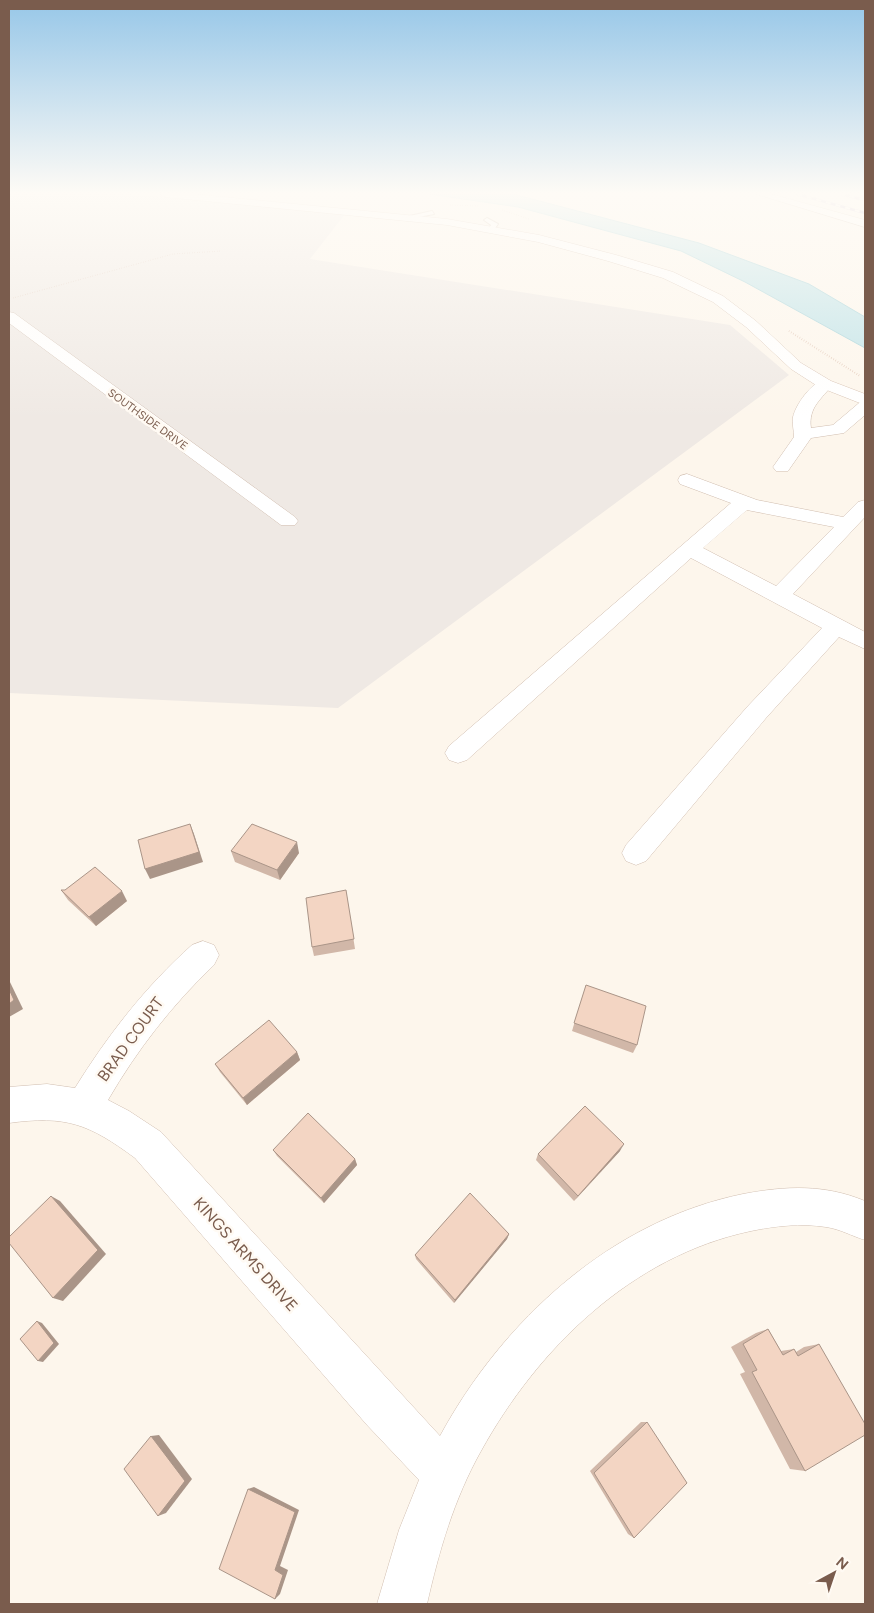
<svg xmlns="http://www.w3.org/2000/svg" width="874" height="1613" viewBox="0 0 874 1613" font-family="Figtree,sans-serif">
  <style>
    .industrial { fill: #efe9e4 }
    .water { fill: #bfe3e8; stroke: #a5d3da }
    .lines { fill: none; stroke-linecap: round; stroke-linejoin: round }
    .lane-casing { stroke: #d1beb0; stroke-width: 2 }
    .street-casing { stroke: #d1beb0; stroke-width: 1 }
    .secondary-casing { stroke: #d6c0b0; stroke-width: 1 }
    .path-far1 { stroke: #d9b8a5; stroke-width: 1; stroke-dasharray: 0.5 2; stroke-linecap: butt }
    .path { stroke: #d9b8a5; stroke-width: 2; stroke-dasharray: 0.5 2; stroke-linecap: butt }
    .lane { fill: #fff; fill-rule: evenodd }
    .street { fill: #fff; fill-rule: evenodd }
    .secondary { fill: #fff; fill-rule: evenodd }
    .rail-casing { stroke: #b9a8c9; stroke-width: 2.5 }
    .rail { stroke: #fffaf3; stroke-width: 2; stroke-dasharray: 5; stroke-linecap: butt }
    .wall { fill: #d1b7a8 }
    .shaded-wall { fill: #aa9588 }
    .building { fill: #f3d5c3; stroke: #aa9588 }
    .labels { text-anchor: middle; stroke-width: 5; stroke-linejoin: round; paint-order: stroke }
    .far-street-label { font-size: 11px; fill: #7a5c4d; stroke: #fffaf3 }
    .near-street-label { font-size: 16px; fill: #7a5c4d; stroke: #fffaf3 }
  </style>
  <rect width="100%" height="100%" fill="#fdf6ec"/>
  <polygon class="industrial" points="9,194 132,194 345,214 310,259 730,325 789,375 338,708 9,693"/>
  <polygon class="water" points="429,194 513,194 699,243 809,284 865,317 865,348 745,282 681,251 518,207"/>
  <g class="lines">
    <g class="lane-casing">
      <g id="lane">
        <polygon points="432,211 434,214 408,219 405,217"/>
        <polygon points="487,218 498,224 493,231 488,230 491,225 484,220"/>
      </g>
    </g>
    <g class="street-casing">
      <g id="street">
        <polygon points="756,194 771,194 865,220 865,227"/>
        <polygon points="9,312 14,313 295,517 298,521 295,525 281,525 9,323"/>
        <path d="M825,379L833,384C822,399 808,407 811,428L833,425L859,403L865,402V415L844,433L811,438L788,471H776L773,467L794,437C794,431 792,423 793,417C796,404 811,383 825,379Z"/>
        <path d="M687,474L757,500L843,517L858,502L865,500V517L793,594L865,632V649L839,637L766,718L646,861L636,865L626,861L622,853L626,845L748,706L822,628L691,558L467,760L458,763L449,760L445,753L449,746L731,503L680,484L678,480L680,476ZM747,510L752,511L834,527L776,586L703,548Z"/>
        <path d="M203,941L214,945L219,955L214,965C172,1005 137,1050 108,1100L129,1111L161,1132L440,1436C503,1320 611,1221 743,1194C786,1186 824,1184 865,1201V1240C852,1236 840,1229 826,1227C801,1223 775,1226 751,1231C632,1256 538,1348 481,1451C454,1499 439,1551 427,1604H377L399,1530L419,1480L367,1425L135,1158C89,1124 66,1115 9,1123V1087L47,1084L75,1088C108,1035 145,987 192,945Z"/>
      </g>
    </g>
    <g class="secondary-casing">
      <polygon id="secondary" points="160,194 193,194 447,219 539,235 616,255 673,272 723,296 756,321 801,363 831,381 865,394 865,405 819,387 791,369 746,327 713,302 663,278 608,261 538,242 447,225 165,197"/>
    </g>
    <g class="path-far1">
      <polyline points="450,205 479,206"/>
      <polyline points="502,210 529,219"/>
      <polyline points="13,298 173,254 222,251"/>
    </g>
    <polyline class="path" points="789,331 860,376"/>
    <use href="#lane" class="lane"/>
    <use href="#street" class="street"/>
    <use href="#secondary" class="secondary"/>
    <g class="rail-casing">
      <g id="rail">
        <polyline points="797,194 865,213"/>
        <polyline points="840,194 865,200"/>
      </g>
    </g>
    <use href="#rail" class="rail"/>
  </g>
  <g class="wall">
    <polygon points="231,851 299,853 280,880 235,862"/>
    <polygon points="61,890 127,901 96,926 68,900"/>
    <polygon points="346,890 355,949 314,956 312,947"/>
    <polygon points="586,985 637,1045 633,1053 572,1031"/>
    <polygon points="297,1052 300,1060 247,1105 220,1072 215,1064"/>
    <polygon points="273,1150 355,1159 357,1165 324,1203 277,1156"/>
    <polygon points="620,1151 574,1201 536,1160 538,1154"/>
    <polygon points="509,1234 507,1239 454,1303 416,1259 415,1255"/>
    <polygon points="768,1329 781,1351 794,1349 796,1352 804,1347 819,1344 805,1471 790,1469 740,1374 745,1372 731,1347 756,1333"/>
    <polygon points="641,1422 647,1422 634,1538 628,1534 590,1471"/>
  </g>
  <g class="shaded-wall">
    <polygon points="190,824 194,834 203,862 150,879 145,869"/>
    <polygon points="297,842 299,853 280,880 277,870"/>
    <polygon points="122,891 127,901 96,926 89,917"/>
    <polygon points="9,980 23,1009 9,1017"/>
    <polygon points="297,1052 300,1060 247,1105 243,1098"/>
    <polygon points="624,1144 620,1151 574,1201 578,1196"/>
    <polygon points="355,1159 357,1165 324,1203 321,1198"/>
    <polygon points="51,1196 60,1201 106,1254 63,1301 53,1298"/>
    <polygon points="509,1234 507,1239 454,1303 455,1300"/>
    <polygon points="37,1321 42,1323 59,1344 43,1362 38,1361"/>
    <polygon points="159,1435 192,1479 166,1513 158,1516 151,1436"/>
    <polygon points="254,1487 299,1510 280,1566 288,1570 280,1594 275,1599 275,1570 248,1489"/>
  </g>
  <g class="building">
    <polygon points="190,824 199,852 145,869 138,840"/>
    <polygon points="252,824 297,842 277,870 231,851"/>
    <polygon points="95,867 122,891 89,917 61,890 65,890"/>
    <polygon points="346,890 354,939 312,947 306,898"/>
    <polygon points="586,985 646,1006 637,1045 574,1023"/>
    <polygon points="9,989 14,1000 9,1004"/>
    <polygon points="269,1020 297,1052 243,1098 215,1064"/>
    <polygon points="585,1106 624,1144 578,1196 538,1154"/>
    <polygon points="308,1113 355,1159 321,1198 273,1150"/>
    <polygon points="470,1193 509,1234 455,1300 415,1255"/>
    <polygon points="51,1196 98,1250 53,1298 9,1243 9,1237"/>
    <polygon points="37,1321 54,1343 38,1361 20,1339"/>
    <polygon points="768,1329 783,1355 794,1349 798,1356 819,1344 865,1424 865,1435 805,1471 752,1372 757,1370 743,1344"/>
    <polygon points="647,1422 687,1483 634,1538 594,1473"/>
    <polygon points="151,1436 185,1481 158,1516 124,1469"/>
    <polygon points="248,1489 295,1512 275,1570 283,1575 275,1599 219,1569"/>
  </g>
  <linearGradient id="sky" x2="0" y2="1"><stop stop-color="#97c7e8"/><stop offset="0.46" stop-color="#fefbf6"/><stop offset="1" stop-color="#fefbf6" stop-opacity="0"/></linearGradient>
  <rect width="874" height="419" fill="url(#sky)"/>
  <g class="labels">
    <g class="far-street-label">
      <text transform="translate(148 419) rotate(36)" y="4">SOUTHSIDE DRIVE</text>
    </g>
    <g class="near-street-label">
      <text transform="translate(130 1039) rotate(-54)" y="6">BRAD COURT</text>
      <text transform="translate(246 1254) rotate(48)" y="6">KINGS ARMS DRIVE</text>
    </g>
  </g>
  <rect width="874" height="1613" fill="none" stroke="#7a5c4d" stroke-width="20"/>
  <g transform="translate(834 1573) rotate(40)" stroke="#fffaf3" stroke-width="4" paint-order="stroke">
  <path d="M0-4L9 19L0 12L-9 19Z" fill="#7a5c4d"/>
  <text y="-8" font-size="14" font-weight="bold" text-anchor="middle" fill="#7a5c4d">N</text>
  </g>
</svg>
